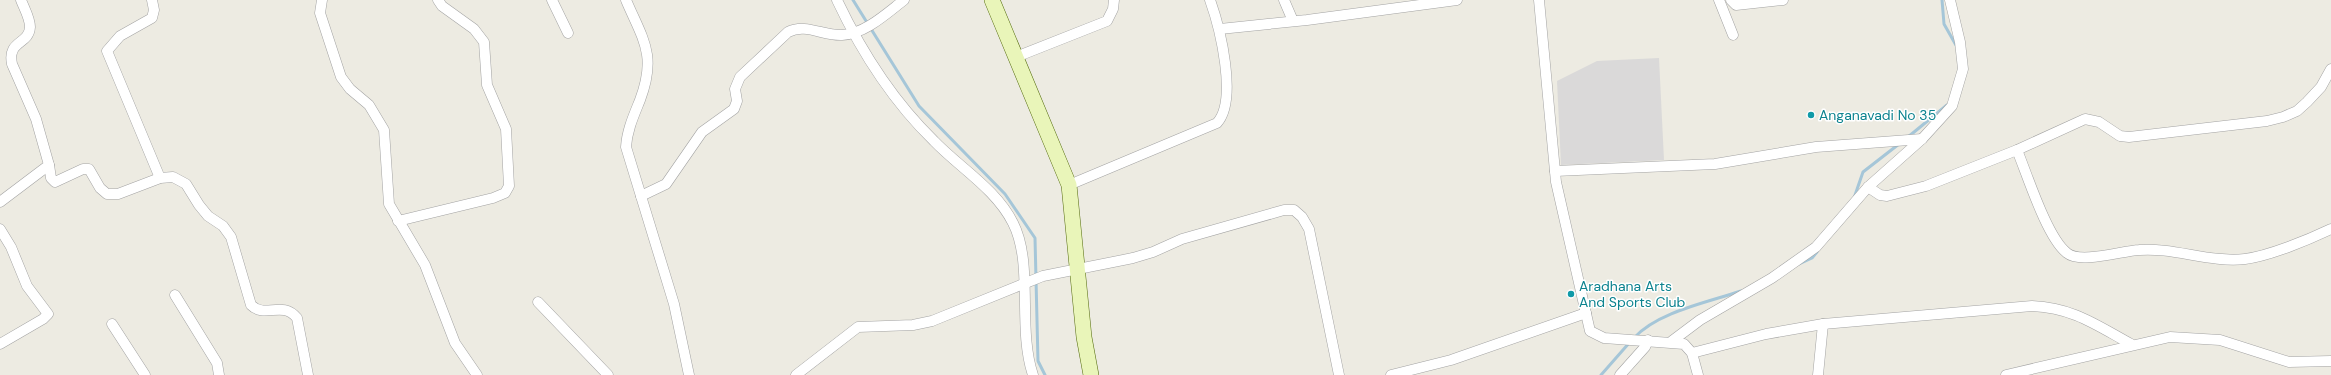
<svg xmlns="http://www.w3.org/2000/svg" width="2331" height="375" viewBox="0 0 2331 375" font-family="'DM Sans',sans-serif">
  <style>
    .residential { fill: #dad9d9 }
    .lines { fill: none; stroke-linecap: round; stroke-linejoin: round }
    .stream { stroke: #a5c6d8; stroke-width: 3 }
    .street-casing { stroke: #a3a3a3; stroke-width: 11 }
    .secondary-casing { stroke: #536a0c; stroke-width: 16 }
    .street { stroke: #fff; stroke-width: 10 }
    .secondary { stroke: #e9f5b9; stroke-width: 15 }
    .culture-dot { fill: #0f9aa8; stroke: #fff; stroke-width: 1.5 }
    .labels { text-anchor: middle; stroke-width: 3; stroke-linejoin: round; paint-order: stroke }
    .culture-label { font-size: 14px; fill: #0d838f; stroke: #fff; text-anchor: start }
  </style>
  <rect width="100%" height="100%" fill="#edebe2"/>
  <polygon class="residential" points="1659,58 1664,160 1561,165 1557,81 1597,61"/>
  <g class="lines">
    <g class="stream">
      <polyline points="853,0 919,106 1005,194 1035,238 1038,361 1045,375"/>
      <polyline points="1942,0 1944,24 1957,47"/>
      <polyline points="1908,137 1947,105"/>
      <polyline points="1854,198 1863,172 1899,144"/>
      <polyline points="1799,264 1812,258 1817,252"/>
      <path d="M1634,338C1657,312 1709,302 1741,291"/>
      <polyline points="1601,375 1630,342"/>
    </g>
    <g class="street-casing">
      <g id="street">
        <polyline points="152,0 154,10 152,18 120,36 107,51 160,178"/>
        <polyline points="322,0 320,13 341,77 350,89 369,105 384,130 389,204 425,265 455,343 477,375"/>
        <polyline points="552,0 568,33"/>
        <path d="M626,0C643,40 657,55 640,100C634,115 627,130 626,147L674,304L689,375"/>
        <path d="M837,0C861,51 893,101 934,141C960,168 996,189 1013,223C1034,264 1017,328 1033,375"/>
        <polyline points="1284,0 1293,21"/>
        <polyline points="1539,0 1556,182 1590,331 1604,338 1684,344 1692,353 1698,375"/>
        <polyline points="1719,0 1733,35"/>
        <polyline points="1731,0 1736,5 1783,0"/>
        <polyline points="1220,29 1307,20 1457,0"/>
        <polyline points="1016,57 1107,21 1113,9 1114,0"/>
        <path d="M2017,150C2027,174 2047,238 2067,253C2080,264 2122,251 2139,250C2173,247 2210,263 2245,259C2269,256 2308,240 2331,229"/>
        <path d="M49,165L51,178L55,182L83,169H89L100,188L107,194H118L160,178L173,177L186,184L199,205L208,216L223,226L231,237L251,305C265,319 282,300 297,318L308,375"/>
        <polyline points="1555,171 1715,164 1816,147 1922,139"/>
        <path d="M1069,185L1217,123C1238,100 1220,28 1210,0"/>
        <polyline points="1868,187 1880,195 1887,196 1926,186 2017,150 2085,119 2099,122 2120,136 2129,137 2267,121 2283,117 2297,111 2307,102 2321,87 2331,69"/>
        <path d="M641,196L666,184L702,132L734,109L737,101L735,89L740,77L788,32C806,23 823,36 842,35C865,34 887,13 904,0"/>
        <path d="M0,202L49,165L36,119L12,64C7,40 29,45 30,27C30,18 24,8 21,0"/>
        <polyline points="398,221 493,198 505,193 509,186 506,129 487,85 484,42 474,29 442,6 438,0"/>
        <polyline points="0,229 11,247 27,286 48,314 43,319 0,344"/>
        <polyline points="175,295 217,363 219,375"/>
        <polyline points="538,302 608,375"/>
        <polyline points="112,324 145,375"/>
        <polyline points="1672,341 1700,320 1772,278 1816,247 1868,187 1922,139 1952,106 1963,69 1960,42 1950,0"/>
        <path d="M1692,353L1766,334L1823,324L2032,306C2074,308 2096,325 2131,344"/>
        <polyline points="796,375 858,327 913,325 932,321 1043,276 1133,258 1153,252 1182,239 1284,210 1294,210 1302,217 1309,229 1339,375"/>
        <polyline points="1391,375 1451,360 1586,313"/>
        <polyline points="1620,375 1645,347 1648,340"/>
        <polyline points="1818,375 1823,324"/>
        <polyline points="2006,375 2170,337 2220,340 2289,362 2331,361"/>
      </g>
    </g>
    <g class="secondary-casing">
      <polyline id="secondary" points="992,0 1069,185 1084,337 1091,375"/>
    </g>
    <use href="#street" class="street"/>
    <use href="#secondary" class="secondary"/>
  </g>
  <g class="culture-dot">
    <circle cx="1811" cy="115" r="4"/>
    <circle cx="1571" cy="294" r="4"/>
  </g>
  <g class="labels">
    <g class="culture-label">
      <text x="1819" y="120">Anganavadi No 35</text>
      <text x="1579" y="291">Aradhana Arts<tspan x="1579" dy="16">And Sports Club</tspan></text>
    </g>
  </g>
</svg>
